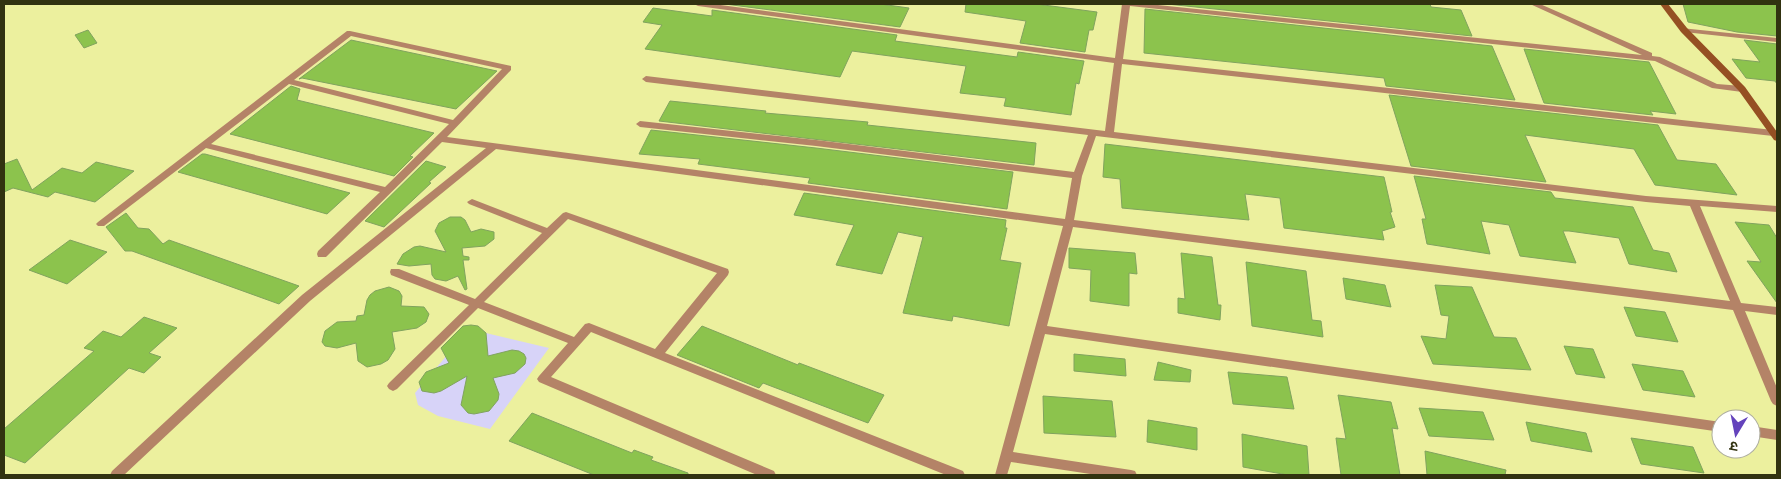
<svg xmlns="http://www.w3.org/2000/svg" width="1781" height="479" viewBox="0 0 1781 479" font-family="Cabin,'Noto Sans Devanagari',sans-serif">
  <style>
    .green { fill: #d7d3f8 }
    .building { fill: #8cc34d; stroke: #80a35e }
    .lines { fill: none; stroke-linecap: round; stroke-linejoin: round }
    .street { fill: #b48367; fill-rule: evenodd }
    .secondary { fill: #955023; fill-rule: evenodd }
  </style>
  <rect width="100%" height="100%" fill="#ecf09e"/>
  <polygon class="green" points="469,329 549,348 490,429 438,416 418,405 415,393"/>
  <g class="building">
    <polygon points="725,4 880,4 909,8 900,27"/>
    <polygon points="966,4 1036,4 1097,12 1093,30 1089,30 1085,52 1020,43 1026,21 965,12"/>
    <polygon points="1167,4 1430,4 1431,7 1461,10 1472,36"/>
    <polygon points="1683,4 1777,4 1777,36 1737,32 1688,22"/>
    <polygon points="653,8 712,16 712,10 897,35 895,41 1017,57 1018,52 1084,61 1079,84 1076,83 1071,115 1004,106 1006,98 960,93 966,66 852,51 840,77 645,49 662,25 643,22"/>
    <polygon points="1145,9 1492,46 1515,100 1386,86 1384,78 1144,53"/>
    <polygon points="88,30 97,43 84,48 75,35"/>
    <polygon points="351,40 497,71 456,109 302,78 299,79"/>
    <polygon points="1744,40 1777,44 1777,84 1775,81 1746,78 1732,59 1760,62"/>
    <polygon points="1524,49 1649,62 1676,114 1650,111 1653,115 1544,103"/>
    <polygon points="291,86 300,89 297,100 434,133 410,156 413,157 394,176 230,134"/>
    <polygon points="1389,95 1658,125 1677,160 1716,164 1737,195 1655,185 1634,149 1525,135 1546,182 1411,166"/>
    <polygon points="670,101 766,111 765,113 868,122 867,125 1036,143 1034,165 659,121"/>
    <polygon points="651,130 816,148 1013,172 1007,209 808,183 810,178 698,164 700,159 639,154"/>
    <polygon points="1105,144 1384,177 1392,212 1390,212 1395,227 1382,231 1384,240 1284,228 1280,198 1245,194 1249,220 1122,208 1120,179 1103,177"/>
    <polygon points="202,154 205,154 350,193 327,214 178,172"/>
    <polygon points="17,159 32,190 62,168 82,173 96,162 134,171 95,202 55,192 48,197 13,188 4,192 4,164"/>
    <polygon points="426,161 446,167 429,182 431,183 384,227 365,221"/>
    <polygon points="1414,176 1551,192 1555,198 1633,207 1653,250 1669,253 1677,272 1629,264 1619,238 1569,231 1563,231 1576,263 1520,256 1509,225 1481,221 1490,254 1427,244 1422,219 1426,219"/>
    <polygon points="804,193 1006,220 1005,228 1007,228 1000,260 1021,263 1009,326 953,316 952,321 903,313 923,237 898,232 882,274 836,265 854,225 794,215"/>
    <polygon points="126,213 138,228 149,229 163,244 169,240 299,286 279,304 132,251 125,251 106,227"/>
    <polygon points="450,217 461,217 465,220 471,232 481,229 494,232 494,239 485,246 462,248 463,256 469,257 469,260 463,260 467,289 465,290 458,276 446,281 435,279 432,275 431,264 409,266 397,264 403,254 414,247 420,246 446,252 435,231 439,223"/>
    <polygon points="1735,222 1769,225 1777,238 1777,303 1747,261 1761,262"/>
    <polygon points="70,240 107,252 67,284 29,270"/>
    <polygon points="1069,248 1135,253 1137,274 1129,273 1129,306 1090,301 1091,270 1069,268"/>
    <polygon points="1181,253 1212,257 1218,305 1221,305 1220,320 1178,313 1178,298 1185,299"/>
    <polygon points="1246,262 1306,271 1312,320 1321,321 1323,337 1252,326"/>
    <polygon points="1343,278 1385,285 1391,307 1346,299"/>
    <polygon points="1435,285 1472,287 1494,337 1516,338 1531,370 1433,364 1421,336 1446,339 1449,316 1441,315"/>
    <polygon points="389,287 399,291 402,296 401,306 424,307 429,314 426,322 417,328 392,332 395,349 388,360 381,364 367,367 358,361 356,343 337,348 325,346 322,342 325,331 337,322 356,321 357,316 364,315 367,300 370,295 375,291"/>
    <polygon points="1624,307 1665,312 1678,342 1636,336"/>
    <polygon points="144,317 177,328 149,353 161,357 144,373 129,368 25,463 4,455 4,429 94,351 84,348 103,331 121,337"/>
    <polygon points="471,325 478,326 486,333 488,356 512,350 519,351 524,354 526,358 525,364 515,373 493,378 499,394 498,400 489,411 474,414 468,413 461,405 467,376 441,391 434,393 422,391 419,382 426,372 449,363 441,348 463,326"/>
    <polygon points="702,326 798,365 799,363 884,395 868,423 763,383 759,388 677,355"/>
    <polygon points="1564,346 1593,349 1605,378 1576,374"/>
    <polygon points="1074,354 1125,359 1126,376 1074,371"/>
    <polygon points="1158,362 1191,370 1190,382 1154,380"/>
    <polygon points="1632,364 1683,371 1695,397 1643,390"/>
    <polygon points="1228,372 1287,377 1294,409 1233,404"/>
    <polygon points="1338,395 1391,402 1398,429 1392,428 1400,475 1341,475 1336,438 1346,439"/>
    <polygon points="1043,396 1112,401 1116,437 1044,433"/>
    <polygon points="1419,408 1483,412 1494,440 1429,436"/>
    <polygon points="532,413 632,453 634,450 653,457 651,460 688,473 688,475 594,475 509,441"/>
    <polygon points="1148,420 1197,428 1197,450 1147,442"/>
    <polygon points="1526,422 1586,433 1592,452 1531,441"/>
    <polygon points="1242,434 1307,446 1309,475 1288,475 1243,467"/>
    <polygon points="1631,438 1693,447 1704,473 1641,464"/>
    <polygon points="1425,451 1506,470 1505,475 1427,475"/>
  </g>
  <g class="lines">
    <g class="street">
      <path d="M694,4H713L1115,58L1122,4H1148L1642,55L1530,4H1540L1652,53V56L1660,57L1717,84L1742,86L1746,89L1742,92L1712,88L1655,61L1130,6L1123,59L1773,130L1777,133L1773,136L1122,64L1114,132L1646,196L1777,206V212L1700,206L1741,303L1777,307V315L1745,311L1777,388V406L1773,404L1771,401L1733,310L1073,227L1047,326L1721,422V432L1045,334L1013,452L1131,470L1135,471L1137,475H1097L1011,462L1007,475H995L1063,226L496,149L310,301L124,475H110L112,471L302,295L486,148L442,142L326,257H318L317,254L318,251L380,192L206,148L104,226H98L96,224L98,222L347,31H350L511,66V70L447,137L1065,219L1072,178L816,146L640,127L636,124L640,121L816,140L1074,172L1088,135L646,82L642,79L646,76L1105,131L1114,63L698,6ZM351,36L502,69L453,120L294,80ZM289,84L449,124L385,187L211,144ZM1096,136L1646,202L1690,206L1730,301L1074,220L1082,176Z"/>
      <polygon points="1681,28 1777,38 1777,42 1684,32 1680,30"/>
      <path d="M472,199L547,228L563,213L566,212L728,269L729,272L728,275L665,353L963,471L965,475H946L591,332L551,377L774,471L776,475H757L539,382L537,379L539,376L568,343L478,308L397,389L393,391L389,389L387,386L389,383L469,305L391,275L390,272L391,269H399L475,299L542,233L469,204L467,202ZM568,219L717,273L655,349L589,323L585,324L574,337L484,302Z"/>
      <polygon points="1751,426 1777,430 1777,440 1751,436"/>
    </g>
    <polygon class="secondary" points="1660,4 1668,4 1687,28 1745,87 1777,132 1777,141 1774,140 1739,91 1681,32"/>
  </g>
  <rect width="1781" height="479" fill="none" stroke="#313210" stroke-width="10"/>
  <g transform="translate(1736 434) rotate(190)"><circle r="24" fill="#ffffff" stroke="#adad9f"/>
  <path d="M0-4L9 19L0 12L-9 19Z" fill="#6443bc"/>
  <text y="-8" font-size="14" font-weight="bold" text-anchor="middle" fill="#313210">उ</text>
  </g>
</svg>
